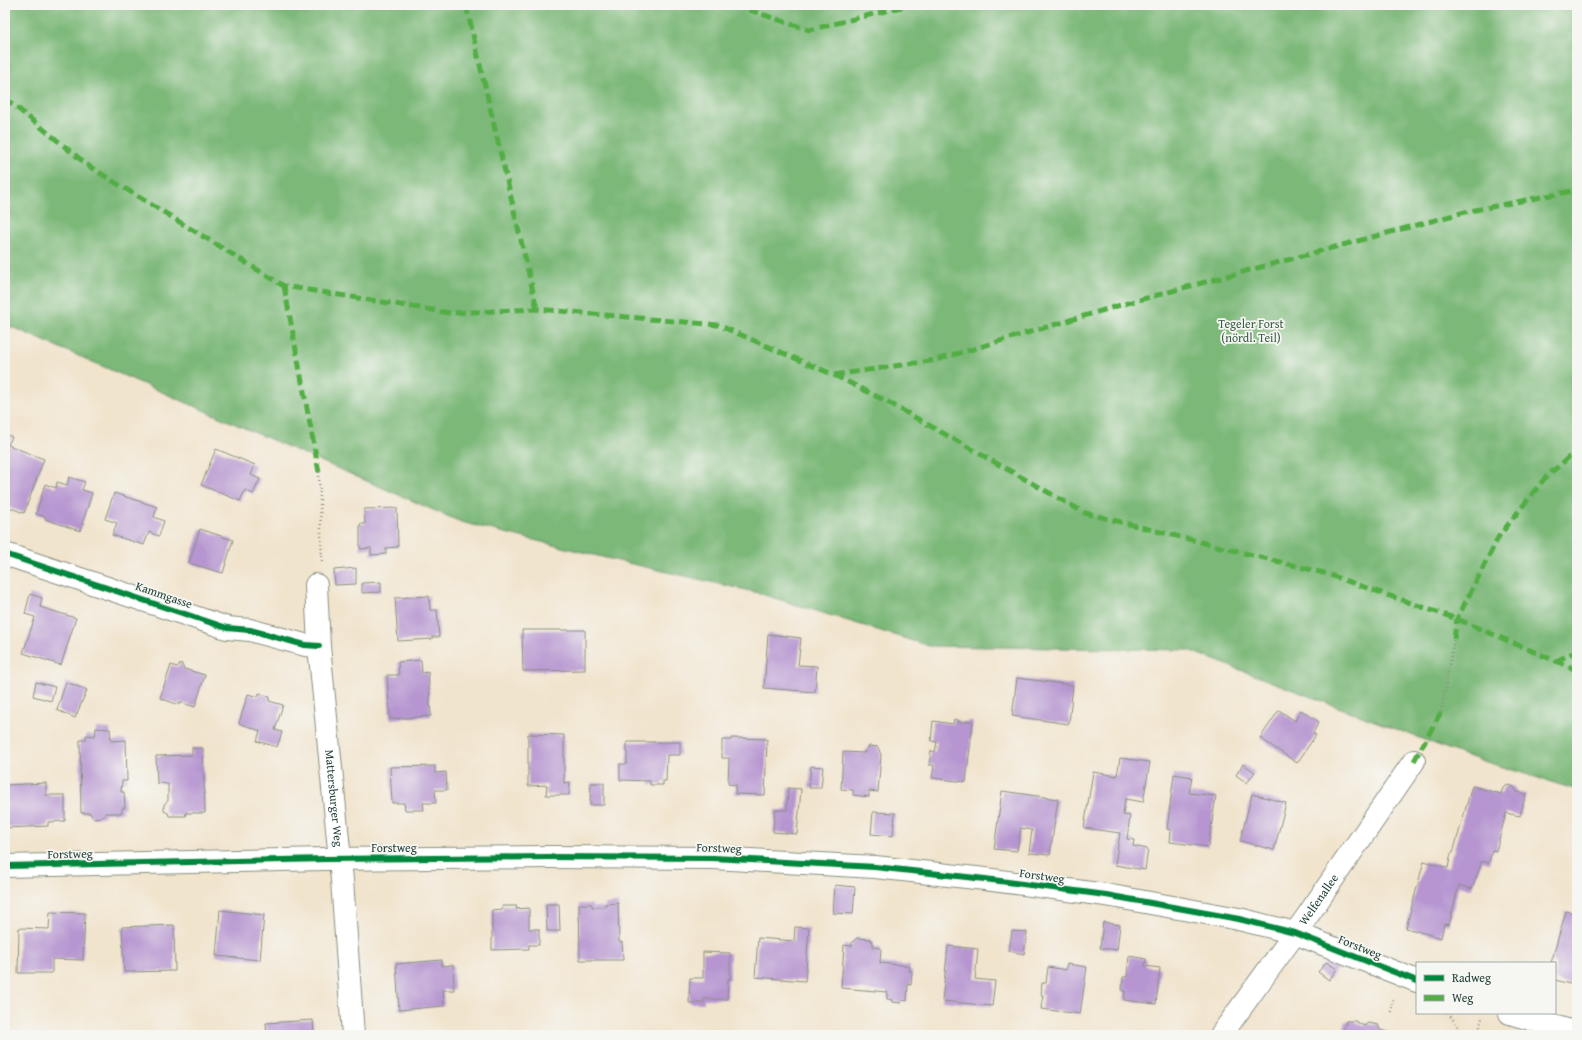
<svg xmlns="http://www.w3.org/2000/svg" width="1582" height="1040" viewBox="0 0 1582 1040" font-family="'Gentium Book Plus',serif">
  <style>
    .forest { fill: #7bb878; stroke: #4d7a56 }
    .building { fill: #b695d0 }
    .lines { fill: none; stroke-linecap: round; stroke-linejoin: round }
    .street-casing { stroke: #889080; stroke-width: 24 }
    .path { stroke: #889080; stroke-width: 2.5; stroke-dasharray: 1 3; stroke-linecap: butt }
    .street { stroke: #fff; stroke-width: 22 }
    .quiet { stroke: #52ad45; stroke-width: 5; stroke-dasharray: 10 5; stroke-linecap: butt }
    .cycleway-casing { stroke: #f6f6f2; stroke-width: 8 }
    .cycleway { stroke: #00873e; stroke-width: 6 }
    .labels { text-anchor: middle; stroke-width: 3.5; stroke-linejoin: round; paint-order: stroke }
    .park-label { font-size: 12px; fill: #385c46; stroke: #f6f6f2 }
    .street-label { font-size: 12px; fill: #1f3d34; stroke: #f6f6f2 }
  </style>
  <rect width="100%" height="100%" fill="#f6f6f2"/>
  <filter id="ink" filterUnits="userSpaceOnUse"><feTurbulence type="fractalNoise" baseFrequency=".025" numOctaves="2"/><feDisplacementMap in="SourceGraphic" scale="8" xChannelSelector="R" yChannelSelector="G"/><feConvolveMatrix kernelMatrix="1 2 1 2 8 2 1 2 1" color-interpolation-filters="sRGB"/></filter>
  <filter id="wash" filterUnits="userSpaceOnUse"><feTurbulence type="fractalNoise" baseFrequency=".012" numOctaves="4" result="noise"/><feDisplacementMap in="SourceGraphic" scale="16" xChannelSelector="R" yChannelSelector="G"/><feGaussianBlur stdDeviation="0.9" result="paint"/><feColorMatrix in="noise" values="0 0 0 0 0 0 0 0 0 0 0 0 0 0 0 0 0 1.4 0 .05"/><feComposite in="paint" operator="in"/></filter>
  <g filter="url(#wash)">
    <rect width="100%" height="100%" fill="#f1e4cd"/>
    <polygon class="forest" points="5,5 1577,5 1577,790 1464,755 1188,650 929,646 755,592 606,558 461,522 5,324"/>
    <g id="blocks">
      <g class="building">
        <polygon points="5,434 12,437 8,445 44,459 24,513 5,506"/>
        <polygon points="216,449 255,465 251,475 260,479 253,494 245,490 240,501 201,485"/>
        <polygon points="69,477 85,482 82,490 92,493 80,531 45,519 46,517 36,514 45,484 56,488 57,482 67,485"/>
        <polygon points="114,493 157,507 154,517 164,521 159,536 149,532 144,545 112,535 117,523 105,519"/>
        <polygon points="397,508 398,547 386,548 386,554 371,555 371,548 360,549 360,524 365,524 364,509"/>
        <polygon points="200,529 233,540 223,573 189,563"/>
        <polygon points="356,568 356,584 335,585 334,570"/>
        <polygon points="381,582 381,592 362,593 362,583"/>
        <polygon points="30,594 42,598 40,607 76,618 61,665 23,653 35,617 25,614"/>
        <polygon points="429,596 430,610 437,610 439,637 432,637 432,639 398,641 395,598"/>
        <polygon points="5,610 9,612 5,624"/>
        <polygon points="522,630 585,630 585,670 523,671"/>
        <polygon points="768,634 801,638 798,665 817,666 815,692 764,688"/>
        <polygon points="421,660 422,673 428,672 431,716 390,719 387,675 399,675 398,662"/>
        <polygon points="181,663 184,669 205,675 195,707 179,702 179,705 160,698 171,665 177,667"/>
        <polygon points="1017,678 1073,685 1069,724 1012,716"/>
        <polygon points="36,682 55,687 51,701 33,696"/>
        <polygon points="66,682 87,690 75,718 57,710"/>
        <polygon points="259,693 270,697 269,701 283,705 275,730 282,732 277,747 257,741 260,731 239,723 248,694 258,697"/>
        <polygon points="1279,710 1295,721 1301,710 1319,722 1313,733 1316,735 1297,763 1260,738"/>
        <polygon points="954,719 958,720 958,722 967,722 967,721 973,721 966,782 932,778 934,765 929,765 931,751 935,752 937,742 931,741 933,721 953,724"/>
        <polygon points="96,728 110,729 111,741 126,740 127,781 122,781 121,792 124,792 125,808 122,808 122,813 105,813 105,815 102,817 93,818 90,813 81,813 80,740 86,740 86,735 95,736"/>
        <polygon points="528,734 564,735 564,783 570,782 569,795 546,795 547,785 528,786"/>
        <polygon points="731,738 767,739 765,795 735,794 736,785 728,784 729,758 722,758 722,740 731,740"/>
        <polygon points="627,742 680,742 680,755 667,755 666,781 663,781 663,785 650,785 650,781 620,780 620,764 627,764"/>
        <polygon points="869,746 878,747 881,755 878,792 869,791 869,797 853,795 853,790 841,789 843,752 864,753"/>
        <polygon points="192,748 203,748 205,813 185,813 186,816 169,816 168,813 164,811 164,804 168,801 168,784 157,783 156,756 192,755"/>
        <polygon points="1120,758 1150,762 1143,802 1125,799 1123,815 1130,816 1127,839 1134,840 1133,846 1148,849 1145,870 1115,865 1120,833 1084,828 1093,772 1117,776"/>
        <polygon points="1243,764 1255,772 1247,783 1236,775"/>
        <polygon points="435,766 435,773 446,772 447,790 435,790 436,803 423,803 424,810 405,810 404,803 392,803 390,767"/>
        <polygon points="811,766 823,767 821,788 809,788"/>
        <polygon points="1174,774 1192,777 1189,793 1216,796 1208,847 1170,842 1171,830 1167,829"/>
        <polygon points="46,783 46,795 65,795 65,821 48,822 48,826 6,828 5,785"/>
        <polygon points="591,783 604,783 604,805 590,805"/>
        <polygon points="1508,785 1514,787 1517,792 1526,794 1520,816 1506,813 1496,851 1492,850 1489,863 1482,861 1472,889 1459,885 1449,925 1444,924 1441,938 1406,928 1424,861 1448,868 1451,853 1453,853 1472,786 1501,794 1503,788"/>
        <polygon points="788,788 801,789 797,834 773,832 775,810 787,810"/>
        <polygon points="1002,791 1058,799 1050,855 1029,853 1032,830 1021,828 1017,851 994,849"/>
        <polygon points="1252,794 1286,803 1274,850 1240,841"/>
        <polygon points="873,812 895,813 893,836 871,834"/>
        <polygon points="835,885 855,887 853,914 833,913"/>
        <polygon points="618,903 619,942 622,942 623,960 580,960 579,904 592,904 592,907 605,907 605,904"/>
        <polygon points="546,904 559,904 560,931 547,931"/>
        <polygon points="502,906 517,906 516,909 529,908 529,929 539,929 539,945 529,945 529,949 492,950 492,910 503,909"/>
        <polygon points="220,910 264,915 260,960 216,956"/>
        <polygon points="1566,911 1577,914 1577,986 1555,980 1555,963 1551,963"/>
        <polygon points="50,912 85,913 83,960 52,959 52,973 18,973 19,928 49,929"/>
        <polygon points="1103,922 1120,925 1117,950 1100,948"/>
        <polygon points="174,925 175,971 124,972 122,927"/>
        <polygon points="795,927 809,928 805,981 755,977 758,938 794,941"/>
        <polygon points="1012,931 1027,932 1024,954 1009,951"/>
        <polygon points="857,938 870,939 873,943 873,947 881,948 880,963 910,966 909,971 912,971 911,985 908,984 907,1001 902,1000 901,1003 892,1002 892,1000 887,999 887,992 841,988 844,945 852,946 852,942"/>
        <polygon points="948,946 978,949 975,979 995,981 992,1006 942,1001"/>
        <polygon points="703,952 730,953 730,980 728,979 727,999 704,999 704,1003 689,1003 690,978 703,978"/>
        <polygon points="1129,956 1146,959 1145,966 1160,968 1156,1004 1124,1000 1125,991 1122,991 1123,977 1127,977"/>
        <polygon points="442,960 442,966 453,965 454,990 443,990 444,1006 399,1010 396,964"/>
        <polygon points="1326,962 1337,969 1329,980 1318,972"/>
        <polygon points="1067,964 1087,967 1080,1014 1041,1009 1043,995 1041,995 1042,983 1046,983 1048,967 1066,970"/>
        <polygon points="313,1020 314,1035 267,1035 266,1023"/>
        <polygon points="1346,1021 1355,1021 1364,1026 1368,1023 1378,1025 1380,1030 1397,1035 1342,1035"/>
      </g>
    </g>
  </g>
  <g filter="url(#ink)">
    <use href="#blocks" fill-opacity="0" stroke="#889080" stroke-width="1"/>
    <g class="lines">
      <g class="street-casing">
        <g id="street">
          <polyline points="5,554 227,628 250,630 305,645 319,646"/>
          <path id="s1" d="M316,585L319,646L342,880L353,1035"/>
          <polyline points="5,866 326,859 548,857 713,858 875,867 985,879 1106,895 1239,919 1295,933 1417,981"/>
          <polyline points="1510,1013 1577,1033"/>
          <path id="s2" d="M1221,1035L1306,918L1414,761"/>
        </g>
      </g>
      <g class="path">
        <polyline points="319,472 322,562"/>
        <polyline points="1441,712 1454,639"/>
        <polyline points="1391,1012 1393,998"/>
        <polyline points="1448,1013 1465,1035"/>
        <polyline points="1478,1035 1482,1018"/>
      </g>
      <use href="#street" class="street"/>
      <g class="quiet">
        <polyline points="466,5 537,309"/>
        <polyline points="734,5 809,30 910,5"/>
        <polyline points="5,98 90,167 284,286 450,313 537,309 718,325 834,375 886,401 1085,513 1324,573 1457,619 1577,670"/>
        <polyline points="284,286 319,472"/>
        <polyline points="834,375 936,360 1124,304 1465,212 1577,190"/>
        <polyline points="1454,639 1457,619 1499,536 1545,478 1577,450"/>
        <polyline points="1556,661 1577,651"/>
        <polyline points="1414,761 1441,712"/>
      </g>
      <g class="cycleway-casing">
        <g id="cycleway">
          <polyline points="5,554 227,628 250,630 305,645 319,646"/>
          <polyline points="5,866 326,859 548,857 713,858 875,867 985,879 1106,895 1239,919 1295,933 1417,981"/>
        </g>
      </g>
      <use href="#cycleway" class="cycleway"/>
    </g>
  </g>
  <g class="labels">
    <g class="park-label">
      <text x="1251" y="328">Tegeler Forst<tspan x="1251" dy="14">(nördl. Teil)</tspan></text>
    </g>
    <g class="street-label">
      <text transform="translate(164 595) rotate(19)" y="4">Kammgasse</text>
      <text dy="4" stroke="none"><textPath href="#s1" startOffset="214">Mattersburger Weg</textPath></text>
      <text x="394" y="852">Forstweg</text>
      <text transform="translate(719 848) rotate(2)" y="4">Forstweg</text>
      <text transform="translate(70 854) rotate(-1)" y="4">Forstweg</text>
      <text transform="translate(1042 876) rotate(8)" y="4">Forstweg</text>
      <text dy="4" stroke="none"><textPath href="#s2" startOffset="167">Welfenallee</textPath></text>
      <text transform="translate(1360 947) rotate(22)" y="4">Forstweg</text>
    </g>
  </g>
  <rect width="1582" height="1040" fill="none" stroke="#f6f6f2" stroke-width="20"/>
  <rect x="1416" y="962" width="140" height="52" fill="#f6f6f2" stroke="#a0aca6"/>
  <rect x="1424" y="975" width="20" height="6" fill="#00873e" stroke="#a0aca6"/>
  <text x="1452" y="982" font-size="12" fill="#1f3d34">Radweg</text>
  <rect x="1424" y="995" width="20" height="6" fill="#52ad45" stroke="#a0aca6"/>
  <text x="1452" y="1002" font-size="12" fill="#1f3d34">Weg</text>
</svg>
